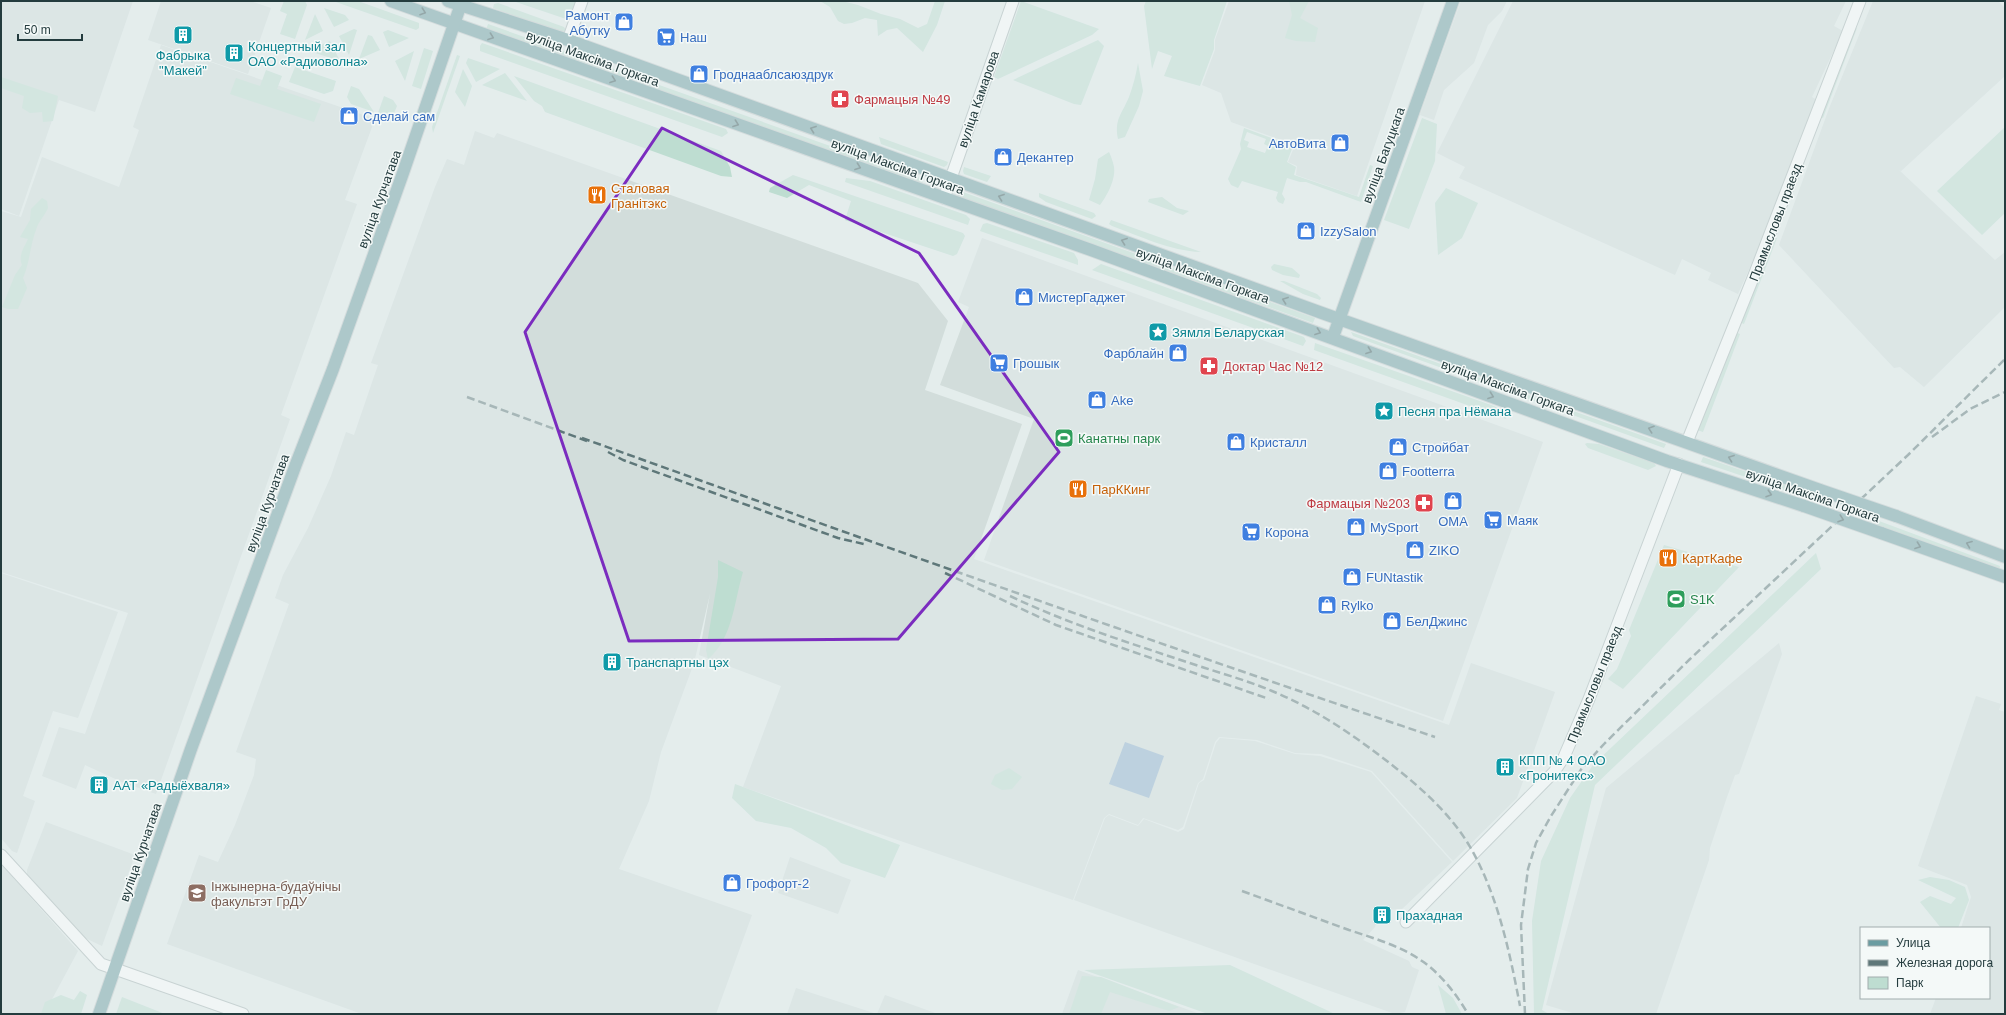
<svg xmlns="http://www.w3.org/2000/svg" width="2006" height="1015" viewBox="0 0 2006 1015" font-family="Helvetica,sans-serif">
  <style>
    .built { fill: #d2dddb }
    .green { fill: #beddd1; fill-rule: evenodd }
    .water { fill: #8eafcf }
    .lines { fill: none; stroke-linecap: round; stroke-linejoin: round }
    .minor-casing { stroke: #a7b4b4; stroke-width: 13 }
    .major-casing { stroke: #c2c8c9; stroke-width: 14 }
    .minor { stroke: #fff; stroke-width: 11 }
    .major { stroke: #6a9ca1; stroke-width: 12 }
    .rail { stroke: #5e7779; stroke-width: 2.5; stroke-dasharray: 8 4; stroke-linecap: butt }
    .major-bridge-casing { stroke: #c2c8c9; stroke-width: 14; stroke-linecap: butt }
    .major-bridge { stroke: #6a9ca1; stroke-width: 12 }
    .oneway { stroke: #365457 }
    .marked { fill: none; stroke: #7b2cbf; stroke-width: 3; stroke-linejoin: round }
    .labels { text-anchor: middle; stroke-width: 3; stroke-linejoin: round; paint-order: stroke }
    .shop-label { font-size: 13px; fill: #366cbe; stroke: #f4f9f8; text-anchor: start }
    .culture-label { font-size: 13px; fill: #0d838f; stroke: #f4f9f8; text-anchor: start }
    .street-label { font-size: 13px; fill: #243c3e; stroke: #f4f9f8 }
    .health-label { font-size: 13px; fill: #be3a42; stroke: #f4f9f8; text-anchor: start }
    .food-label { font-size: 13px; fill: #c56008; stroke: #f4f9f8; text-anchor: start }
    .leisure-label { font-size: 13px; fill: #27864d; stroke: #f4f9f8; text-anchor: start }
    .education-label { font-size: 13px; fill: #785e54; stroke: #f4f9f8; text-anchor: start }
  </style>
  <rect width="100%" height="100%" fill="#e4edec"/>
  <g class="built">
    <polygon points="1,1 133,1 95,112 59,100 19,216 1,209"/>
    <polygon points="161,1 250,1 271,8 248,74 148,40"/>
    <polygon points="1229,1 1425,1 1357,196 1296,175 1297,166 1288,162 1295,145 1231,122 1221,93 1202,85 1215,50 1215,40"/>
    <polygon points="1461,1 1507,1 1502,11 1488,25 1474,63 1444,90 1434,120 1420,115"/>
    <polygon points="1513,1 1846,1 1834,26 1843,31 1812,97 1817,100 1764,236 1738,294 1708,280 1711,273 1682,259 1675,275 1459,178 1465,167 1437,153"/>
    <polygon points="1873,1 1998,1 2005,8 2005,76 1901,171 1899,170 1995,260 2005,252 2005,307 1924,387 1900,367 1894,368 1779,245 1830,106"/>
    <polygon points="161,45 375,119 345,200 357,204 281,415 290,419 156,794 122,782 85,765 76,789 42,776 59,727 85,734 128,613 1,572 1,211 21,217 42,157 119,187 139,130 133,127"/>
    <polygon points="475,131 494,138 497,133 918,283 948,321 925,390 1022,424 974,559 1449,725 1471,663 1555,692 1517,798 1453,861 1372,771 1321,754 1295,753 1257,740 1219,737 1215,742 1203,779 1198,783 1183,827 1178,830 1143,818 1138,825 1109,814 1104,818 1073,900 743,787 781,686 699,655 710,594 694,663 661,752 649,801 619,869 752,915 716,1014 362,1014 167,944 199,855 218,862 235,825 254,775 256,759 236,752 289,604 275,598 283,575 308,528 331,476 346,432 354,435 378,365 371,363 435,187 447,159 464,165"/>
    <polygon points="982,238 1543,442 1443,721 984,560 1034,419 940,385 969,307 958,302"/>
    <polygon points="1,573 118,612 78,718 53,711 23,796 35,801 17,853 12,851 1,838"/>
    <polygon points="1779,643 1782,654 1739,774 1735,775 1727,797 1710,848 1709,860 1656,1014 1576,1014 1546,1005 1606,788"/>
    <polygon points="1976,696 2001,704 1999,710 2005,712 2005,1014 1930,1014 1936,998 1989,998 1989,928 1961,928 1971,897 1967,885 1918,866"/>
    <polygon points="1220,738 1255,741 1295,754 1320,756 1371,772 1452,862 1402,909 1380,910 1375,927 1363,940 1409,961 1412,967 1419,970 1405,1012 1395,1014 1074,900 1105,818 1109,815 1138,826 1144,819 1178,832 1184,829 1199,783 1204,780 1216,743"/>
    <polygon points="46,822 135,855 102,946 83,937 27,876 27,870"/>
    <polygon points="790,857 851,880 838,914 778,893"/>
    <polygon points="1,864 78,951 44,1014 1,1014"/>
    <polygon points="1078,970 1200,1014 1062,1014"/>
    <polygon points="796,988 877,1014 885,995 938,1014 787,1014"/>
  </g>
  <g class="green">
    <polygon points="284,1 305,1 307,5 295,39 280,34 287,14 280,11"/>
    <polygon points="333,1 358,1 419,23 419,28 416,30"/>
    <polygon points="513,1 576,1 569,20"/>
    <polygon points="820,1 842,1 858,5 881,14 900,19 918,28 927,24 935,1 945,1 937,25 923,52 897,28 887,30 878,36 877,20 865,18 852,23 844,24 838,21 830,7"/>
    <polygon points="1021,1 1099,29 1092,35 998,79 994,77"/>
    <polygon points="1146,1 1227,1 1214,40 1214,49 1200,86 1164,76 1172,56 1158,51 1152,69 1144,6"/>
    <polygon points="1289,1 1309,1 1300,18 1318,28 1315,42 1296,41 1285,38 1292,15"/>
    <polygon points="498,3 564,27 566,30 560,33 493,8 494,4"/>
    <polygon points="324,8 345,15 349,20 334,27"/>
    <polygon points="315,14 323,31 305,40"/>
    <polygon points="488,24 923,179 922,184 486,30"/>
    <polygon points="1857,28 1823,118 1821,117 1854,30"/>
    <polygon points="354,29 357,30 349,55 339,36"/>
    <polygon points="388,30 409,38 389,47 383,32"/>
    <polygon points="368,35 372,36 380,50 359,59"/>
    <polygon points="1098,40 1104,46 1081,105 1074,104 1013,80"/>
    <polygon points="330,41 340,61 309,51"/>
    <polygon points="482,43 726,129 728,133 722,137 480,51 480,46"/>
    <polygon points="424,48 433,51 421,89 412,86"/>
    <polygon points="414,51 405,81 395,61"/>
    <polygon points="457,55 460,56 433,133 432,127"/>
    <polygon points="468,58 500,69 476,82 466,63"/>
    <path d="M1138,63L1143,91L1139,106L1125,137L1118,139C1114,119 1122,114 1129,97C1133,86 1136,75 1138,63Z"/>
    <polygon points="295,67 336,81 333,91 324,94 289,82"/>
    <polygon points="463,69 472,86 465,107 455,92"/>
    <polygon points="266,70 282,76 277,89 321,104 314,122 230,94 236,78 260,86"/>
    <polygon points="505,73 527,101 482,85"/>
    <polygon points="514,76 721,151 730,167 732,177 721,176 545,112 542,106 534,101"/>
    <polygon points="1,77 58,96 53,121 43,122 42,112 30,113 22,108 24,96 1,88"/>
    <polygon points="351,86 359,89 374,112 351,104 347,97"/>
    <polygon points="384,96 393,100 397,106 392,118 378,113"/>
    <polygon points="1422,118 1437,124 1435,161 1409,229 1384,220"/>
    <polygon points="2005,127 2005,213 1982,235 1937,191"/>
    <path d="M1244,128L1293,146L1287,162L1296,167L1294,175L1359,197L1370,165L1373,166L1361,202L1306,182H1300L1287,178L1282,194L1285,199L1283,204L1278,202L1276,198L1278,192L1242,181L1238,188L1231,185L1228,179L1241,149L1240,144ZM1247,132L1266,139L1264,144L1268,146L1265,153L1247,147L1249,142L1244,140Z"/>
    <polygon points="879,137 948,162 947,165 944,167 881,144"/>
    <path d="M1109,152C1111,156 1113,162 1114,167C1116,179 1107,196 1100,205L1089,200L1095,179L1098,159Z"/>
    <polygon points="964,167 991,176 987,182 964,174 963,171"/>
    <polygon points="793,175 963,233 965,236 957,254 953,256 845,220 851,201 809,185 787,198 769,192 770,188"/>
    <polygon points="846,178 870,181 966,215 970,219 968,225 845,182"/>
    <polygon points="1446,188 1478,203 1462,238 1438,255 1435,203"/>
    <polygon points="960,191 1315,318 1313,323 958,196 957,193"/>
    <polygon points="1039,193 1094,213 1096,216 1092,219 1046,202 1039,197"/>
    <polygon points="1162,197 1177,208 1189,211 1183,215 1148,202 1149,199"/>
    <path d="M42,198L47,201L48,208C45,215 39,221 37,227C30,244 30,262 23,278L27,288L18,309H8L2,307L15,275L22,265C18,255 24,248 28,239L20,237L30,220L31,209Z"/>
    <path d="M1111,220L1201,252C1170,251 1140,236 1112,226L1109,224Z"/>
    <polygon points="987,223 1074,253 1078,260 1078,265 980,231 983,224"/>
    <polygon points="1774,237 1777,238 1744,324 1739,322"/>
    <polygon points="1101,264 1304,337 1306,341 1303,346 1092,270"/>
    <polygon points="1274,264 1292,268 1300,275 1299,278 1283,275 1272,270 1271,267"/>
    <polygon points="1280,281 1284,281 1317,294 1321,298 1320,300 1303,294"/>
    <polygon points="1351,332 1666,444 1664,448 1353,336"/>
    <polygon points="1735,332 1740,334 1703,432 1697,430"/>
    <polygon points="1315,343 1494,406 1507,414 1506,419 1314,350"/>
    <polygon points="1587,443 1599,444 1654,463 1656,466 1648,470 1588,448 1585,444"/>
    <polygon points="1703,457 1815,495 1811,499 1701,462"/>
    <polygon points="1879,521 2000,566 1999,570 1877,525"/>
    <polygon points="1664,545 1739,567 1623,689 1608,679 1617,669 1631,636 1629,630"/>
    <polygon points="1816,553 1821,569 1595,785 1542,1010 1549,1014 1534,1014 1532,921 1541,861 1570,798 1593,765"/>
    <path d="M718,560L743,572C734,602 733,638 708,659L706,650L718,577Z"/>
    <polygon points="1009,768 1022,777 1012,789 1002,790 991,784 995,775"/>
    <polygon points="735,784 900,845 885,878 841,863 826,848 791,828 756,821 732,798"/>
    <polygon points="1930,877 1949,880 1965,887 1969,900 1958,928 1941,928 1920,902 1930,896 1951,904 1956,898 1918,880"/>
    <polygon points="1230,965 1335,1014 1208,1014 1084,970"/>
    <polygon points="1082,976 1101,977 1179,1007 1169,1011 1110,992 1101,1014 1069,1014"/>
    <polygon points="1438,985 1453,998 1462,1014 1446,1014"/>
    <polygon points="80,991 87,995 81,1014 41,1014 45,1002 61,995 74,1000"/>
    <polygon points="122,997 165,1014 116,1014"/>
  </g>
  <polygon class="water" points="1125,742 1164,756 1149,798 1109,784"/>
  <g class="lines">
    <g class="minor-casing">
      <g id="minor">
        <polyline points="568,40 582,1"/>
        <polyline points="944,198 1013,1"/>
        <polyline points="1687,442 1753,278 1860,1"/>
        <polyline points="1,855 101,964 243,1014"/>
        <polyline points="1406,922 1554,772 1564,757 1589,699 1679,464"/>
      </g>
    </g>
    <g class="major-casing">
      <g id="major">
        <polyline points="391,1 1091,250 1667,461 1804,506"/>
        <polyline points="448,1 568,40 1322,313 1820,490"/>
        <polyline points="1333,337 1453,1"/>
        <polyline points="1896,516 2005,557"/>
        <polyline points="1881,533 2005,577"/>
        <polyline points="99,1014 191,749 296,464 333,369 403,173 462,1"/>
      </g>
    </g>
    <use href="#minor" class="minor"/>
    <use href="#major" class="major"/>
    <g class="rail">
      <polyline points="467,397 587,441"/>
      <polyline points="1932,437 1970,409 2005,392"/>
      <path d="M582,438C866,540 1149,641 1435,737"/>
      <polyline points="608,452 623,460 838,538 864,544"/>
      <polyline points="945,573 1056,625 1269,699"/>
      <path d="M1010,596C1073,626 1139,646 1205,668C1227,675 1251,682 1272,691C1318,710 1358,738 1397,769C1426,792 1455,819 1473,852C1499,900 1510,954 1520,1006"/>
      <path d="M1242,891C1278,904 1313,917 1349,930C1373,938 1401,946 1422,961C1441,974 1457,995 1468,1014"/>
      <polyline points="1525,1014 1521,925 1528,869 1536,843 1551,816 1582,768 1605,743 1690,659 1908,455 2005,359"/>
    </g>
    <g class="major-bridge-casing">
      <g id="major-bridge">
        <polyline points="1820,490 1896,516"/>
        <polyline points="1804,506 1881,533"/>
      </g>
    </g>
    <use href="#major-bridge" class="major-bridge"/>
  </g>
  <defs><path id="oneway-chevron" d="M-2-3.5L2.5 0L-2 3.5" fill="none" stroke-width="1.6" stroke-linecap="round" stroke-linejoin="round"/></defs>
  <g class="oneway">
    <use href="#oneway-chevron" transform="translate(423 12) rotate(19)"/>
    <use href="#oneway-chevron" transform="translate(491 37) rotate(20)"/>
    <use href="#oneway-chevron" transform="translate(613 80) rotate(20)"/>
    <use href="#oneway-chevron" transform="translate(736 124) rotate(20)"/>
    <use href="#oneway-chevron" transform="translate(813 129) rotate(-160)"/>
    <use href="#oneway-chevron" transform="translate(858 167) rotate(20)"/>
    <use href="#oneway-chevron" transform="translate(1001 197) rotate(-160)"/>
    <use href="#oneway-chevron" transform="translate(1124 241) rotate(-160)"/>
    <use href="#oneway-chevron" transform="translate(1285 300) rotate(-160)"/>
    <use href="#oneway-chevron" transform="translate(1318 332) rotate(20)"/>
    <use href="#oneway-chevron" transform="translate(1369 351) rotate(20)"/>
    <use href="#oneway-chevron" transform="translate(1491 396) rotate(20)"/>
    <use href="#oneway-chevron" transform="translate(1651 429) rotate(-161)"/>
    <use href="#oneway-chevron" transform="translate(1731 458) rotate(-160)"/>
    <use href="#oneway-chevron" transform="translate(1769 494) rotate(18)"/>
    <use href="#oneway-chevron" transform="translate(1841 519) rotate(19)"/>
    <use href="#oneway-chevron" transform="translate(1969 544) rotate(-159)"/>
    <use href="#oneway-chevron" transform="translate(1918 546) rotate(20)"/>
  </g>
  <path d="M0 0H2006V1015H0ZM662,128L919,253L1059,452L898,639L629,641L525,332Z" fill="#e4edec" fill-opacity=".55" fill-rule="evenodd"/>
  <path class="marked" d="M662,128L919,253L1059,452L898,639L629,641L525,332Z"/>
  <defs>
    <g id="shop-square" transform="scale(1)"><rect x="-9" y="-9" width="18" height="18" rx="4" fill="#3f7fe0" stroke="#f4f9f8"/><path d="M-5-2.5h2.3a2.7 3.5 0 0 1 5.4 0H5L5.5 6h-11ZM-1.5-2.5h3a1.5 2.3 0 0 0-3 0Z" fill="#fff"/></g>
    <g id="building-square" transform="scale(1)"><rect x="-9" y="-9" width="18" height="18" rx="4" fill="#0f9aa8" stroke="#f4f9f8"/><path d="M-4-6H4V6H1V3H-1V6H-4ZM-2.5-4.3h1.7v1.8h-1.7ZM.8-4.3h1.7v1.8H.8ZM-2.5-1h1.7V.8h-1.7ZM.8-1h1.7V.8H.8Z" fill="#fff"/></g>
    <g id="supermarket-square" transform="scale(1)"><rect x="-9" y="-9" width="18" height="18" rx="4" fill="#3f7fe0" stroke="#f4f9f8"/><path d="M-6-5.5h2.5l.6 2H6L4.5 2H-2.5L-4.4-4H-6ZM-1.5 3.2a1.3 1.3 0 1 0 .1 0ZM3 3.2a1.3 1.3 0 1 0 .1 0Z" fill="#fff"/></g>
    <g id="pharmacy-square" transform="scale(1)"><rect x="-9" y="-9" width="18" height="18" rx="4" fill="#e0444e" stroke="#f4f9f8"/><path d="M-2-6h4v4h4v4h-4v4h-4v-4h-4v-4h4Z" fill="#fff"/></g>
    <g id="restaurant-square" transform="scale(1)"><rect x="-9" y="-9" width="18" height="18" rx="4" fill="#e8710a" stroke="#f4f9f8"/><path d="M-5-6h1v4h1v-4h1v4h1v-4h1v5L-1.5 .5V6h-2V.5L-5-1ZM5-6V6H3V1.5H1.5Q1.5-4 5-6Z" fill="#fff"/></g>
    <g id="sight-square" transform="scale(1)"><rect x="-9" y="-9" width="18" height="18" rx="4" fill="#0f9aa8" stroke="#f4f9f8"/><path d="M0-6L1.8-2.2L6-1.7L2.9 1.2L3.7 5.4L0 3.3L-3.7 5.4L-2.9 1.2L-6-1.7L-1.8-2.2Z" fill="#fff"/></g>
    <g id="stadium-square" transform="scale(1)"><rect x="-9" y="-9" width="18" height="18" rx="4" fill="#2e9e5b" stroke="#f4f9f8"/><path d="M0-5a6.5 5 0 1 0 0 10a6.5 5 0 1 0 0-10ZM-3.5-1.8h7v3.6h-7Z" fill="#fff"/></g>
    <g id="university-square" transform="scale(1)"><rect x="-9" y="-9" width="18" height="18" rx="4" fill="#8d6e63" stroke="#f4f9f8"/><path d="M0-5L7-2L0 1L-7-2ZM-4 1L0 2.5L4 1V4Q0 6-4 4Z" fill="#fff"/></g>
  </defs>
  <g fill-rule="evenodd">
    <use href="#shop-square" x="624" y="22"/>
    <use href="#building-square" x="183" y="35"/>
    <use href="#supermarket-square" x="666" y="37"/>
    <use href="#building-square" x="234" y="53"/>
    <use href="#shop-square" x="699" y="74"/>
    <use href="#pharmacy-square" x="840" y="99"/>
    <use href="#shop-square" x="349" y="116"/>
    <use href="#shop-square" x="1340" y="143"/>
    <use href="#shop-square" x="1003" y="157"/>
    <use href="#restaurant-square" x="597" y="195"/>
    <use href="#shop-square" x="1306" y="231"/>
    <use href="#shop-square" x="1024" y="297"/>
    <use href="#sight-square" x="1158" y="332"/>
    <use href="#shop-square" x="1178" y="353"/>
    <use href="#supermarket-square" x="999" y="363"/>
    <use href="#pharmacy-square" x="1209" y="366"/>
    <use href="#shop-square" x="1097" y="400"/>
    <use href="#sight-square" x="1384" y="411"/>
    <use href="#stadium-square" x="1064" y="438"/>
    <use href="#shop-square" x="1236" y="442"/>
    <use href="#shop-square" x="1398" y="447"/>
    <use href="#shop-square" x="1388" y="471"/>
    <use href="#restaurant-square" x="1078" y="489"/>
    <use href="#shop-square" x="1453" y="501"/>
    <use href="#pharmacy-square" x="1424" y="503"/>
    <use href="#supermarket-square" x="1493" y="520"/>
    <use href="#shop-square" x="1356" y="527"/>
    <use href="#supermarket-square" x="1251" y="532"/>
    <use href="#shop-square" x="1415" y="550"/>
    <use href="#restaurant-square" x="1668" y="558"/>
    <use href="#shop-square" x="1352" y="577"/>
    <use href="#stadium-square" x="1676" y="599"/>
    <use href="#shop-square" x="1327" y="605"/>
    <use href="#shop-square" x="1392" y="621"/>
    <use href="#building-square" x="612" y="662"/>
    <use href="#building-square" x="1505" y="767"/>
    <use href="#building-square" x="99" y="785"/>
    <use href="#shop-square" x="732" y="883"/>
    <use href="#university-square" x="197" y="893"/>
    <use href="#building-square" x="1382" y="915"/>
  </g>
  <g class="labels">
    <g class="shop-label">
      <text x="610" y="20" text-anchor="end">Рамонт<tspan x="610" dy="15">Абутку</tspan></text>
      <text x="680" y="42">Наш</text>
      <text x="713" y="79">Гроднааблсаюздрук</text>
      <text x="363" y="121">Сделай сам</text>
      <text x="1326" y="148" text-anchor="end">АвтоВита</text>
      <text x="1017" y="162">Декантер</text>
      <text x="1320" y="236">IzzySalon</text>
      <text x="1038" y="302">МистерГаджет</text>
      <text x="1164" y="358" text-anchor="end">Фарблайн</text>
      <text x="1013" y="368">Грошык</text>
      <text x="1111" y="405">Ake</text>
      <text x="1250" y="447">Кристалл</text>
      <text x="1412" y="452">Стройбат</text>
      <text x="1402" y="476">Footterra</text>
      <text x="1507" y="525">Маяк</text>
      <text x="1453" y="526" text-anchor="middle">ОМА</text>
      <text x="1370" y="532">MySport</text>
      <text x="1265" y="537">Корона</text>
      <text x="1429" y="555">ZIKO</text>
      <text x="1366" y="582">FUNtastik</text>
      <text x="1341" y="610">Rylko</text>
      <text x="1406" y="626">БелДжинс</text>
      <text x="746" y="888">Грофорт-2</text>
    </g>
    <g class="culture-label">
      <text x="248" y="51">Концертный зал<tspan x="248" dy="15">ОАО «Радиоволна»</tspan></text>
      <text x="183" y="60" text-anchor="middle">Фабрыка<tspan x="183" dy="15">"Макей"</tspan></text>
      <text x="1172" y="337">Зямля Беларуская</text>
      <text x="1398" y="416">Песня пра Нёмана</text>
      <text x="626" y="667">Транспартны цэх</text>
      <text x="1519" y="765">КПП № 4 ОАО<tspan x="1519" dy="15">«Гронитекс»</tspan></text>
      <text x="113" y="790">ААТ «Радыёхваля»</text>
      <text x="1396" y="920">Прахадная</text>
    </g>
    <g class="street-label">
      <text transform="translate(593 58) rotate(20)" y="5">вуліца Максіма Горкага</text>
      <text transform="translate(978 99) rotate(-71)" y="5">вуліца Камарова</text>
      <text transform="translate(1383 155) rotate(-70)" y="5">вуліца Багуцкага</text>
      <text transform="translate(898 166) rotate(20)" y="5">вуліца Максіма Горкага</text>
      <text transform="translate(379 199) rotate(-70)" y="5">вуліца Курчатава</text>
      <text transform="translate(1775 222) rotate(-69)" y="5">Прамысловы праезд</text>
      <text transform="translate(1203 275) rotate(20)" y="5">вуліца Максіма Горкага</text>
      <text transform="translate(1508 387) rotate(20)" y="5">вуліца Максіма Горкага</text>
      <text transform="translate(1813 495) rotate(19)" y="5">вуліца Максіма Горкага</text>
      <text transform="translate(267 503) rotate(-70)" y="5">вуліца Курчатава</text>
      <text transform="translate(1594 684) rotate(-68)" y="5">Прамысловы праезд</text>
      <text transform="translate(140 852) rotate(-71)" y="5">вуліца Курчатава</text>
    </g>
    <g class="health-label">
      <text x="854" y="104">Фармацыя №49</text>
      <text x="1223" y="371">Доктар Час №12</text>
      <text x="1410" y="508" text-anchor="end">Фармацыя №203</text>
    </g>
    <g class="food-label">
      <text x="611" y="193">Сталовая<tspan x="611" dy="15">Гранітэкс</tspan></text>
      <text x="1092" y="494">ПарККинг</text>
      <text x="1682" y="563">КартКафе</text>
    </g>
    <g class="leisure-label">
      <text x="1078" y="443">Канатны парк</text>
      <text x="1690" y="604">S1K</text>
    </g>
    <g class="education-label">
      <text x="211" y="891">Інжынерна-будаўнічы<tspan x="211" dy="15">факультэт ГрДУ</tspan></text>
    </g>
  </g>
  <rect width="2006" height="1015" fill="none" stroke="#243c3e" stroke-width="4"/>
  <rect x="1860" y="927" width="130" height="72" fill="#f4f9f8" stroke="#a1adae"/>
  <rect x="1868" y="940" width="20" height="6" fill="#6a9ca1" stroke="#a1adae"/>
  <text x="1896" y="947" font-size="12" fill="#243c3e">Улица</text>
  <rect x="1868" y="960" width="20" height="6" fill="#5e7779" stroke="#a1adae"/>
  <text x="1896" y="967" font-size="12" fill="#243c3e">Железная дорога</text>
  <rect x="1868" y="977" width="20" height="12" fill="#beddd1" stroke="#a1adae"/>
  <text x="1896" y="987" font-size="12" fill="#243c3e">Парк</text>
  <path d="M18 34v6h64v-6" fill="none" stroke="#243c3e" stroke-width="2"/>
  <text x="24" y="34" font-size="12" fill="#243c3e" stroke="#f4f9f8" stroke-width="3" paint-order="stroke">50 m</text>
</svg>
